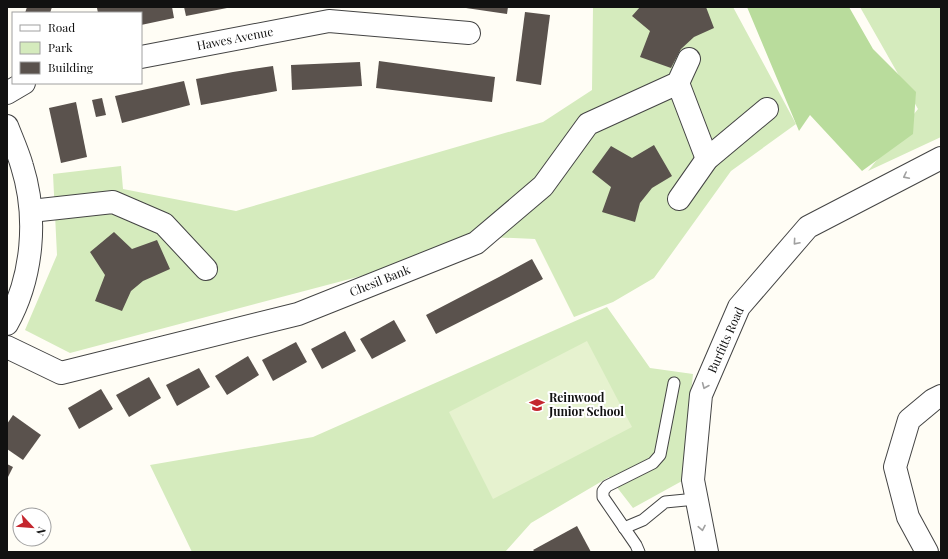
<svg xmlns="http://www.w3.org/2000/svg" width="948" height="559" viewBox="0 0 948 559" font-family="'Playfair Display',serif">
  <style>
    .green { fill: #d5ebbd }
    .forest { fill: #b9dc9c }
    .pitch { fill: #e6f2cf }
    .building { fill: #5a524d }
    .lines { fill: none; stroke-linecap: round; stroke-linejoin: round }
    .service-casing { stroke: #444; stroke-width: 13 }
    .minor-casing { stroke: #444; stroke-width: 24 }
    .tertiary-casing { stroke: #444; stroke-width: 24 }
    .service { stroke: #fff; stroke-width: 11 }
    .minor { stroke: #fff; stroke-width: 22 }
    .tertiary { stroke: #fff; stroke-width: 22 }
    .oneway { stroke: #a0a0a0 }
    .labels { text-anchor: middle; stroke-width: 4; stroke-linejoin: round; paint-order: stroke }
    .street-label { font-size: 12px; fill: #111; stroke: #fff }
    .poi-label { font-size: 12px; font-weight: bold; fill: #111; stroke: #fff; text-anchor: start }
  </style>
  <rect width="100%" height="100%" fill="#fffdf5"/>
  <g class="green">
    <polygon points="593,7 733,7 796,124 731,171 654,278 613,302 574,317 535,239 466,236 384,270 70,353 25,330 57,255 53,174 121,166 123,189 236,211 543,122 592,90"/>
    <polygon points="860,7 941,7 941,137 868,171 918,109"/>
    <polygon points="607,307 650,368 693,374 682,481 633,508 609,477 531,523 505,552 192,552 150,465 313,437"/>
  </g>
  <polygon class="forest" points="747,7 849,7 873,49 916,92 913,134 862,171 810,115 799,131"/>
  <polygon class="pitch" points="587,341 632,427 493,499 449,412"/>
  <g class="building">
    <polygon points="27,7 52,7 50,13 25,13"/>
    <polygon points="100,7 172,7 174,18 141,25 141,13 98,13 97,8"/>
    <polygon points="184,7 227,7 227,8 186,16"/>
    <polygon points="466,7 508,7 507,14 466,8"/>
    <polygon points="640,7 706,7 714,28 694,37 681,49 671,68 640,57 650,31 632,16"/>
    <polygon points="525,12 550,15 541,85 516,81"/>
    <polygon points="379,61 495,77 492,102 376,88"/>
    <polygon points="360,62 362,86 292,90 291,65"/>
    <polygon points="273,66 277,91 201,105 196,79 233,72"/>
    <polygon points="184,81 190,105 122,123 115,96"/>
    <polygon points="102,98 106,115 96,117 92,100"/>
    <polygon points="76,102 87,157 61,163 49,108"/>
    <polygon points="654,145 672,176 652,188 640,203 635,222 602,212 611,187 592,172 611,146 632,158"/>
    <polygon points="114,232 132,249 157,240 170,269 143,281 131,291 122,311 95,301 105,275 90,252"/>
    <polygon points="532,259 543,279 509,297 436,334 426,315 499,277"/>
    <polygon points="394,320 406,341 372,359 360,339"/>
    <polygon points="345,331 356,351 322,369 311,349"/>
    <polygon points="296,342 307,362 273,381 262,360"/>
    <polygon points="248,356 259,375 227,395 215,376"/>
    <polygon points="199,368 210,387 177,406 166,385"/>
    <polygon points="149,377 161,398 129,417 116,395"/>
    <polygon points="101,389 113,409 79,429 68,408"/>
    <polygon points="13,415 41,435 23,460 7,449 7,424"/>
    <polygon points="7,464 13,467 7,479"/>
    <polygon points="577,526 591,552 535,552 533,550"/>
  </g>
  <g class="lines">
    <g class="service-casing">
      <g id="service">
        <polyline points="624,528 643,520 665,502 696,499"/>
        <polyline points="639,552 636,545 603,497 603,491 607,486 653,463 660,455 674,383"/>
      </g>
    </g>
    <g class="minor-casing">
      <g id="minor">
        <polyline points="141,57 329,21 469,33"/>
        <polyline points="678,83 707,159"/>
        <polyline points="7,93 24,83"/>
        <polyline points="679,199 707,159 767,109"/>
        <polyline points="31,211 113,202 164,224 206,269"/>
        <polyline points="7,347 61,373 298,314 476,243 543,186 588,124 678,83 689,59"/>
        <polyline points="707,552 693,480 701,395 739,307 808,227 941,158"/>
        <polyline points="927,552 908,517 895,467 909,420 933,400 941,396"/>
      </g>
    </g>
    <g class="tertiary-casing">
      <path id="tertiary" d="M7,126C12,139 18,152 22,166C38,217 33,277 7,324"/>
    </g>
    <use href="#service" class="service"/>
    <use href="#minor" class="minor"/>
    <use href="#tertiary" class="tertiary"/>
  </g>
  <defs><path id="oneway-chevron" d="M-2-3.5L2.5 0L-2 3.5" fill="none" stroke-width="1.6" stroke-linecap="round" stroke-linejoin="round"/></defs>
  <g class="oneway">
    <use href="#oneway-chevron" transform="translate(906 176) rotate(153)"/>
    <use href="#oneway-chevron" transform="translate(796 242) rotate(131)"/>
    <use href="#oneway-chevron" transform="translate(705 386) rotate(113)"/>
    <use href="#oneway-chevron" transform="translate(702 528) rotate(79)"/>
  </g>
  <defs>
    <g id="school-bare" transform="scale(1.2)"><path d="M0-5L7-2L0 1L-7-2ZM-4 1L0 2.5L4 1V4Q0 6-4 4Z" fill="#c4262e" stroke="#fff" stroke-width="2.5" paint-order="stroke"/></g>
  </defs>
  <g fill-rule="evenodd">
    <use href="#school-bare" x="537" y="405"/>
  </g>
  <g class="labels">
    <g class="street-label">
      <text transform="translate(235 39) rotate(-11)" y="4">Hawes Avenue</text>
      <text transform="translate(380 281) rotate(-22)" y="4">Chesil Bank</text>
      <text transform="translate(726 340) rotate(-66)" y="4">Burfitts Road</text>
    </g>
    <g class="poi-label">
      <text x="549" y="402">Reinwood<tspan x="549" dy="14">Junior School</tspan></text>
    </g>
  </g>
  <rect width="948" height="559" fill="none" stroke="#111111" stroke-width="16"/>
  <rect x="12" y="12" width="130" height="72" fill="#ffffff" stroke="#a0a0a0"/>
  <rect x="20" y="25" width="20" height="6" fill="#ffffff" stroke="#a0a0a0"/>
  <text x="48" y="32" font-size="12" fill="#111111">Road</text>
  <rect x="20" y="42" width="20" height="12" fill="#d5ebbd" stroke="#a0a0a0"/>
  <text x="48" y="52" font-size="12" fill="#111111">Park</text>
  <rect x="20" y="62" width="20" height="12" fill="#5a524d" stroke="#a0a0a0"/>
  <text x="48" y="72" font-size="12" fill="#111111">Building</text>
  <g transform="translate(32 527) rotate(116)"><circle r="19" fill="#ffffff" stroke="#a0a0a0"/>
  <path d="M0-3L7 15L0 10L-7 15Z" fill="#c4262e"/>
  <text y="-6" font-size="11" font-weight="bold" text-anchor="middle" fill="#111111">N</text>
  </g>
</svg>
